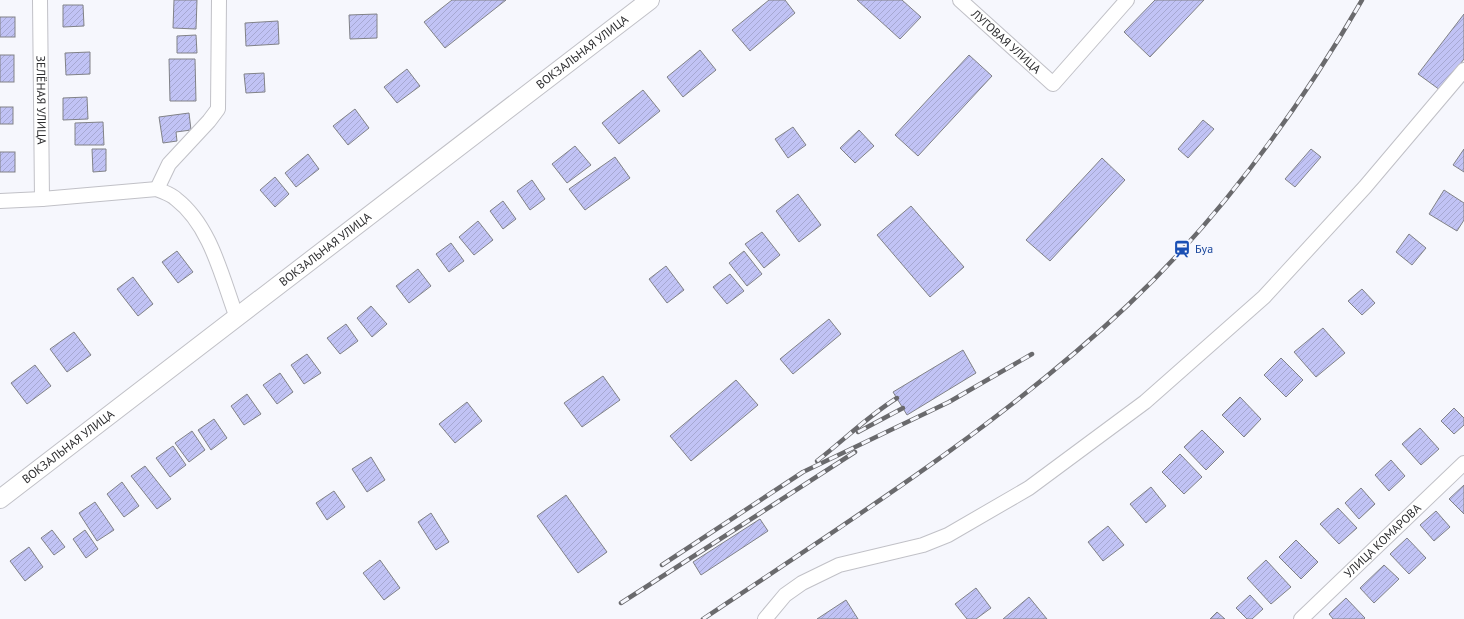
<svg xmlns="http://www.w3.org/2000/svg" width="1464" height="619" viewBox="0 0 1464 619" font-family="'PT Sans',sans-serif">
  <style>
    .building { fill: url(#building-hatch); stroke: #818287 }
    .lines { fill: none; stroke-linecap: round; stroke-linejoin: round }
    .minor-casing { stroke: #c1c1c7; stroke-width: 16 }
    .tertiary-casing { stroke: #c1c1c7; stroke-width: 20 }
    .minor { stroke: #fff; stroke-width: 14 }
    .tertiary { stroke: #fff; stroke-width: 18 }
    .rail-casing { stroke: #6a6a6d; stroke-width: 4.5 }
    .rail { stroke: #f6f7fd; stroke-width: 3; stroke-dasharray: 9; stroke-linecap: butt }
    .labels { text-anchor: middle; stroke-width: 3; stroke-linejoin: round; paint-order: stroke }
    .street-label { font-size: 12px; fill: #2d2d2f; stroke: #f6f7fd }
    .transit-label { font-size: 12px; fill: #164399; stroke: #f6f7fd; text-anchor: start }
  </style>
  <defs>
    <pattern id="building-hatch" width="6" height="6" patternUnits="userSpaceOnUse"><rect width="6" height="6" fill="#c1c3f5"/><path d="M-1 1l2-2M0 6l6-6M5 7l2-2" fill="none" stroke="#a6a8d2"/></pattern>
  </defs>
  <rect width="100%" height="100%" fill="#f6f7fd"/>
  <g class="building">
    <polygon points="174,0 197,0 196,29 173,28"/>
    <polygon points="452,0 506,0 445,48 424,22"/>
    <polygon points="769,0 785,0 795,13 750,51 732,30"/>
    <polygon points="857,0 902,0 921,17 900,39"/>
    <polygon points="1155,0 1204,0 1150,57 1124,32"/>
    <polygon points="63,5 83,5 84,26 63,27"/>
    <polygon points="377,14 377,38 350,39 349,15"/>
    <polygon points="1464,14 1464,59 1440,90 1418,74"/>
    <rect x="0" y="17" width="15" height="20"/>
    <polygon points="278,21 279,44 246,46 245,23"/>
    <polygon points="196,35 197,53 177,53 177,36"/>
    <polygon points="700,50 716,70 683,97 667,77"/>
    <polygon points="90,52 90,74 66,75 65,53"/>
    <rect x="0" y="55" width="14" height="27"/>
    <polygon points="969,55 992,76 918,156 895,135"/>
    <polygon points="169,59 195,59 196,101 170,101"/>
    <polygon points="407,69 420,86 397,103 384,87"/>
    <polygon points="264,73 265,92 246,93 244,74"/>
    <polygon points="643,90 660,111 619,144 602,123"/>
    <polygon points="87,97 88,119 63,120 63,98"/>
    <rect x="0" y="107" width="13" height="17"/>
    <polygon points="355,109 369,128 348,145 333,126"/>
    <polygon points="189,113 191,130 176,132 177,141 163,143 159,117"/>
    <polygon points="1203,120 1214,129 1188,158 1178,149"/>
    <polygon points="103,122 104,145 75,145 75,123"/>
    <polygon points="793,127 806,145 788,158 775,139"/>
    <polygon points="859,130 874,146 855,163 840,148"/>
    <polygon points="575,146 591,165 567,183 552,164"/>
    <polygon points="92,149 106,149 106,171 93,172"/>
    <polygon points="1311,149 1321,157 1295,187 1285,179"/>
    <polygon points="1464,149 1464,172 1453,165"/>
    <rect x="0" y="152" width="15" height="20"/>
    <polygon points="308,154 319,169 296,187 285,173"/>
    <polygon points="615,157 630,178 585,210 569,189"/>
    <polygon points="1102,158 1125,180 1050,261 1026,240"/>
    <polygon points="275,177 289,194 275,207 260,190"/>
    <polygon points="532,180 545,199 530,210 517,191"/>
    <polygon points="1444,190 1464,203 1464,220 1457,231 1429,214"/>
    <polygon points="798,194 821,225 799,242 776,211"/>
    <polygon points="503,201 516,219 503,229 490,211"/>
    <polygon points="911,206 964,267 930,297 877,235"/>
    <polygon points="478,221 493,240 474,255 459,237"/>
    <polygon points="762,232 780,255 764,268 745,244"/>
    <polygon points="1409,234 1426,248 1412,265 1396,252"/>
    <polygon points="451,243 464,261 449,272 436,254"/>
    <polygon points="177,251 193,272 178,283 162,262"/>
    <polygon points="744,251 762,274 747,286 729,263"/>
    <polygon points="666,266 684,290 667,303 649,279"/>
    <polygon points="418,269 431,286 409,303 396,286"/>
    <polygon points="730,274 744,291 727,304 713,287"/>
    <polygon points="133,277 153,304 138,316 117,289"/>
    <polygon points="1362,289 1375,303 1362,315 1348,301"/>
    <polygon points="371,306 387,324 372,337 357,318"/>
    <polygon points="829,319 841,334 793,374 780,359"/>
    <polygon points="346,324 358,341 340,354 327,338"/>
    <polygon points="1323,328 1345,353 1316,377 1294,352"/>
    <polygon points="74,332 91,355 67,372 50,349"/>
    <polygon points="963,350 976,373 907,415 893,392"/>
    <polygon points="307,354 321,373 304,384 291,365"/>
    <polygon points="1281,358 1303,380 1286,397 1264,375"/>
    <polygon points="35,365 51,386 27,404 11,383"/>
    <polygon points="280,373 293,392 277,404 263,385"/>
    <polygon points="603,376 620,400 582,427 564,403"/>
    <polygon points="736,380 758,405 691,461 670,436"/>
    <polygon points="247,394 261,414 244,425 231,406"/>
    <polygon points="1240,397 1261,419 1244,437 1222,415"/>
    <polygon points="467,402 482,421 455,443 439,424"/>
    <polygon points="1454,408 1464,418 1464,425 1454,434 1441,421"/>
    <polygon points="214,419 227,438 211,450 198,430"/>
    <polygon points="1420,428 1439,449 1421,465 1402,444"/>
    <polygon points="1202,430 1224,452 1206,470 1184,447"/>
    <polygon points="192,431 205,450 189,462 175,443"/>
    <polygon points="173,446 186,465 170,477 156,458"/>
    <polygon points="1180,454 1202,477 1184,494 1162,472"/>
    <polygon points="371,457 385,480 367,492 352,469"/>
    <polygon points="1391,460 1405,476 1389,491 1375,475"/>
    <polygon points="145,466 171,499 157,509 131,476"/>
    <polygon points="122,482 139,506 124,517 107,494"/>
    <polygon points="1464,485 1464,514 1449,499"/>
    <polygon points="1151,487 1166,506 1146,523 1130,504"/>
    <polygon points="1361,488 1375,504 1359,519 1345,503"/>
    <polygon points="334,491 345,507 327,520 316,503"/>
    <polygon points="566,495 607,552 578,573 537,516"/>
    <polygon points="95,502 114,530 97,541 79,513"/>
    <polygon points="1338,508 1357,528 1339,544 1320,524"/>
    <polygon points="1436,511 1450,527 1434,541 1420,525"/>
    <polygon points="431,513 449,542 436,550 418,522"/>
    <polygon points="760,519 768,531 701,575 693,562"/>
    <polygon points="1108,526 1124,545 1103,561 1088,542"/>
    <polygon points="52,530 65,547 54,555 41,538"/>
    <polygon points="85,530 98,549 86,558 73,539"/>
    <polygon points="1407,538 1426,558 1409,574 1390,554"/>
    <polygon points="1296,540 1318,562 1301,579 1279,557"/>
    <polygon points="29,547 43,567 25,581 10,561"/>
    <polygon points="380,560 400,588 384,600 363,573"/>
    <polygon points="1266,560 1291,587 1271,604 1247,578"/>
    <polygon points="1384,565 1399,579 1374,603 1360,588"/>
    <polygon points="976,588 991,608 976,619 967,619 955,604"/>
    <polygon points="1250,595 1263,609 1252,619 1247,619 1236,608"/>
    <polygon points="1029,597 1047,619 1003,619"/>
    <polygon points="1346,598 1365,618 1364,619 1333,619 1329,614"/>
    <polygon points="846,600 858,619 817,619"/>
    <polygon points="1217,612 1225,619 1210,619"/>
  </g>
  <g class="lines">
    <g class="minor-casing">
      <g id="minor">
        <path id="s1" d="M40,0L42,199"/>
        <path id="s2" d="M960,0L1053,84L1127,0"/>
        <polyline points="157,189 169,164 209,121 218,109 219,0"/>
        <path d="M157,189C163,192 171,194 176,199C211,226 222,278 237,318"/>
        <polyline points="0,201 42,199 157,189"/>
        <polyline points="765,619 785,595 802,583 839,565 923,545 948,535 1029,488 1145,402 1264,297 1365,187 1464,70"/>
        <path id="s3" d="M1301,619L1464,463"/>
      </g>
    </g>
    <g class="tertiary-casing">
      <g id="tertiary">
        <path id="s4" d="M0,499L650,0"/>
      </g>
    </g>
    <use href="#minor" class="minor"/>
    <use href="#tertiary" class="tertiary"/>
    <g class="rail-casing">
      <g id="rail">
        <polyline points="858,432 903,408"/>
        <path d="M817,461C844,440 868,416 897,398"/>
        <polyline points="662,565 803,472 949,402 1032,354"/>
        <polyline points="621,603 855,452"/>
        <path d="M703,619C849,521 1000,426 1128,305C1220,218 1299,109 1362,0"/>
      </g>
    </g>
    <use href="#rail" class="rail"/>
  </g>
  <defs>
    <g id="station-bare" transform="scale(1.38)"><path d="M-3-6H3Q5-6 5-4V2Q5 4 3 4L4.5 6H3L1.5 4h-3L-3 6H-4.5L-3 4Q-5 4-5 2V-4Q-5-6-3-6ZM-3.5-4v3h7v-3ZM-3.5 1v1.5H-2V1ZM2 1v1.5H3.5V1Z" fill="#1a4fb4" stroke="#f6f7fd" stroke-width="2.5" paint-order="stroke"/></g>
  </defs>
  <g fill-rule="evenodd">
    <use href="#station-bare" x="1182" y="249"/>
  </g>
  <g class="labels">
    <g class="street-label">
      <text dy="4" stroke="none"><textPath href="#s2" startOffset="62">ЛУГОВАЯ УЛИЦА</textPath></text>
      <text dy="4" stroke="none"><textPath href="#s4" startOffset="734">ВОКЗАЛЬНАЯ УЛИЦА</textPath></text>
      <text dy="4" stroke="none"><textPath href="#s1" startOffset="100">ЗЕЛЁНАЯ УЛИЦА</textPath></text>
      <text dy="4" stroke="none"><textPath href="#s4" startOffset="410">ВОКЗАЛЬНАЯ УЛИЦА</textPath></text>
      <text dy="4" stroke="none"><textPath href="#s4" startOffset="86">ВОКЗАЛЬНАЯ УЛИЦА</textPath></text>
      <text dy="4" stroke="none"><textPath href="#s3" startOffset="113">УЛИЦА КОМАРОВА</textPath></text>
    </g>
    <g class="transit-label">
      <text x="1195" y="253">Буа</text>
    </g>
  </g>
</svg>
